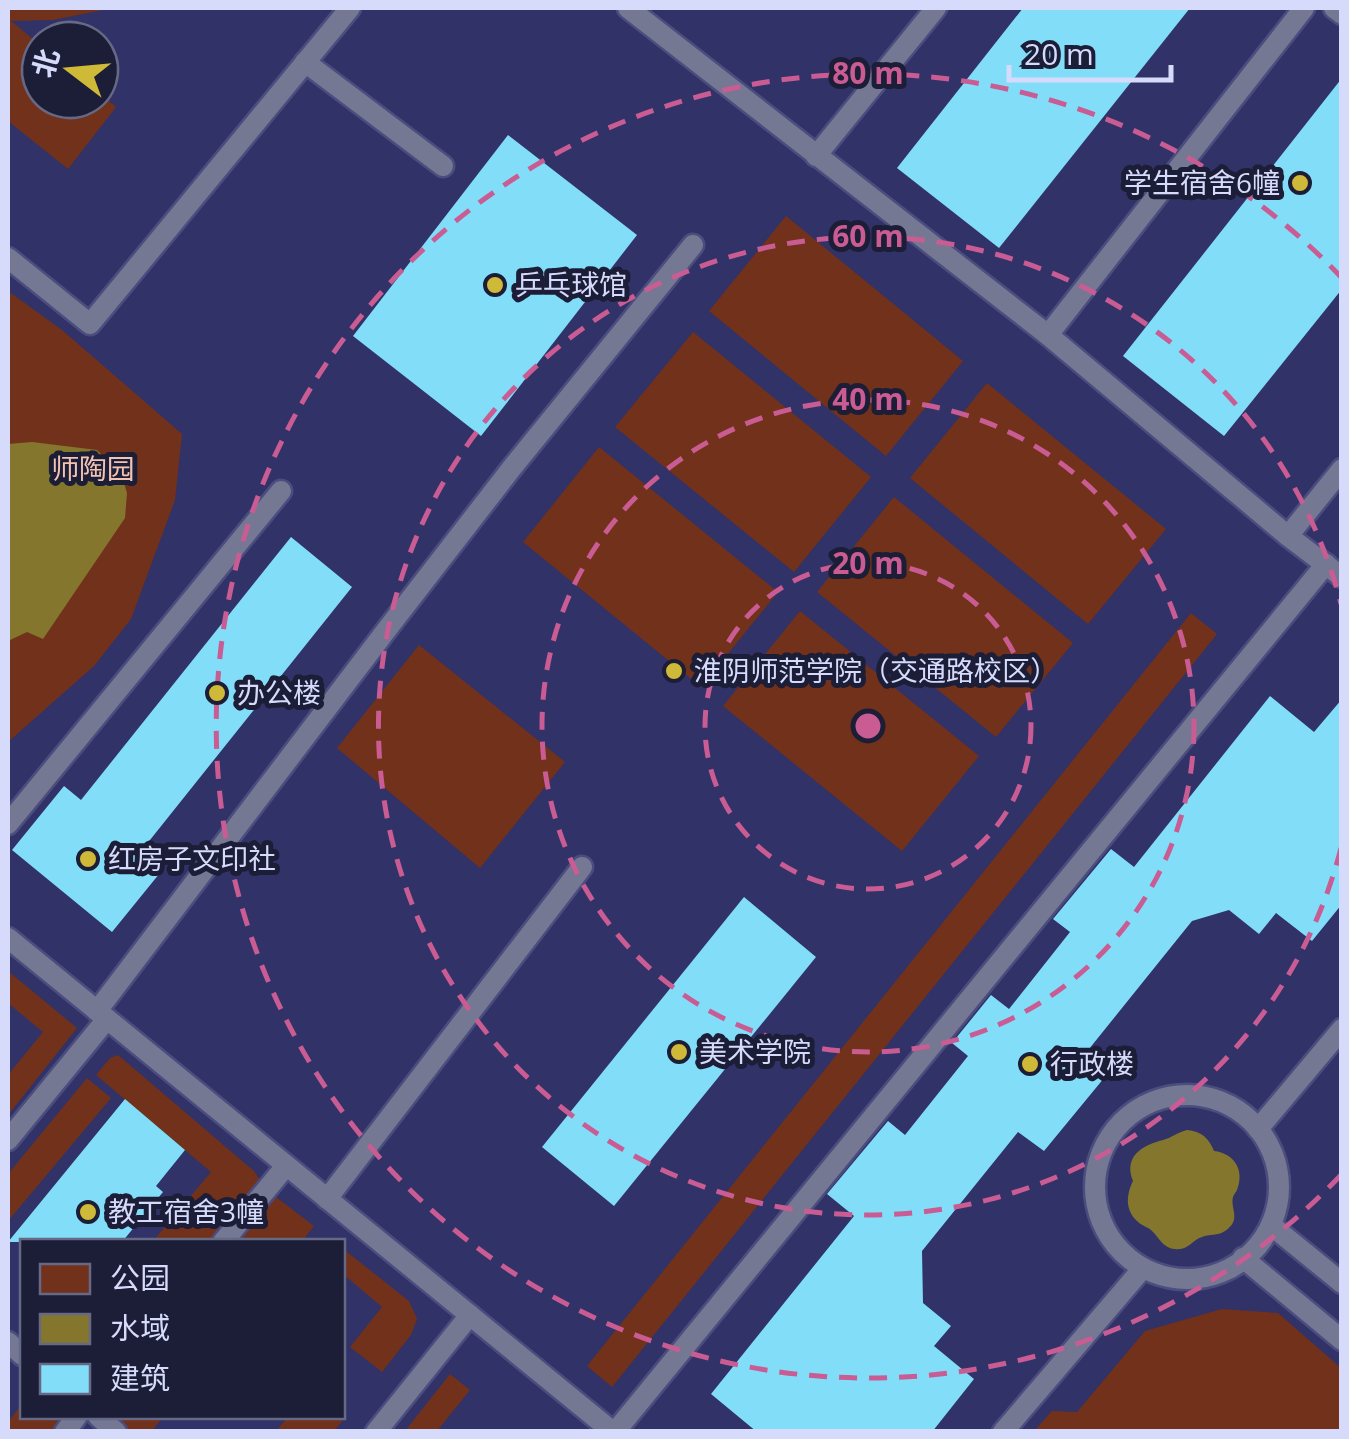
<svg xmlns="http://www.w3.org/2000/svg" width="1349" height="1439" viewBox="0 0 1349 1439" font-family="'Open Sans','Noto Sans SC',sans-serif">
  <style>
    .green { fill: #72311a }
    .water { fill: #84772d }
    .building { fill: #82ddf9 }
    .lines { fill: none; stroke-linecap: round; stroke-linejoin: round }
    .service-casing { stroke: #4b4d7f; stroke-width: 25 }
    .service { stroke: #757893; stroke-width: 20 }
    .ring { fill: none; stroke: #c95c93; stroke-width: 5; stroke-dasharray: 18 12 }
    .poi-dot { fill: #ceb938; stroke: #1c1d36; stroke-width: 4 }
    .labels { text-anchor: middle; stroke-width: 10; stroke-linejoin: round; paint-order: stroke }
    .poi-label { font-size: 28px; fill: #d6dbfc; stroke: #1c1d36; text-anchor: start }
    .park-label { font-size: 28px; fill: #f3c3b2; stroke: #1c1d36 }
    .centre { fill: #c95c93; stroke: #1c1d36; stroke-width: 5 }
    .ring-label { font-size: 30px; text-anchor: middle; font-weight: bold; fill: #c95c93; stroke: #1c1d36; stroke-width: 10; stroke-linejoin: round; paint-order: stroke }
  </style>
  <rect width="100%" height="100%" fill="#313267"/>
  <g class="green">
    <polygon points="8,8 113,8 53,20 11,21 40,45 40,100 100,100 100,94 116,107 68,169 8,121"/>
    <polygon points="786,216 963,361 886,456 709,311"/>
    <polygon points="8,291 62,330 182,434 175,500 131,619 94,666 8,742"/>
    <polygon points="693,332 871,477 794,572 615,427"/>
    <polygon points="987,383 1166,529 1088,624 910,478"/>
    <polygon points="599,447 778,592 701,687 523,542"/>
    <polygon points="894,497 1073,643 996,737 817,592"/>
    <polygon points="800,611 979,756 902,851 723,706"/>
    <polygon points="1191,613 1217,634 612,1387 587,1366"/>
    <polygon points="419,645 565,762 480,868 337,748"/>
    <polygon points="8,971 77,1028 8,1115 8,1075 43,1032 8,1003"/>
    <polygon points="118,1055 254,1171 262,1183 213,1241 153,1241 211,1172 96,1075 110,1058"/>
    <polygon points="87,1078 111,1098 8,1221 8,1174"/>
    <polygon points="276,1197 314,1226 302,1241 240,1241"/>
    <polygon points="342,1248 409,1301 417,1319 411,1335 382,1372 350,1347 382,1307 343,1274"/>
    <polygon points="1222,1309 1278,1313 1341,1368 1341,1431 1034,1431 1052,1411 1077,1412 1145,1331"/>
    <polygon points="450,1374 470,1390 437,1431 405,1431"/>
    <polygon points="22,1404 22,1416 52,1417 64,1426 59,1431 8,1431 8,1422"/>
    <polygon points="111,1417 163,1417 151,1432 130,1431"/>
    <polygon points="342,1417 344,1419 334,1431 276,1431 288,1417"/>
  </g>
  <g class="water">
    <polygon points="32,442 97,450 122,476 127,493 125,518 43,639 27,632 8,641 8,444"/>
    <path d="M1187,1130C1201,1131 1209,1138 1214,1151C1234,1153 1245,1170 1237,1190C1236,1192 1234,1194 1233,1197C1230,1209 1242,1220 1225,1231C1218,1236 1209,1234 1202,1237C1192,1240 1188,1251 1175,1249C1160,1248 1158,1232 1146,1227C1126,1217 1124,1199 1133,1181C1123,1156 1143,1145 1163,1140C1171,1138 1178,1132 1187,1130Z"/>
  </g>
  <g class="building">
    <polygon points="1023,8 1190,8 999,248 897,168"/>
    <polygon points="1342,78 1342,289 1224,436 1123,356"/>
    <polygon points="508,135 637,235 481,436 353,336"/>
    <polygon points="291,537 352,587 142,850 164,868 112,932 12,850 64,786 81,800"/>
    <polygon points="1270,696 1314,732 1342,699 1342,904 1312,941 1276,913 1259,934 1229,910 1192,921 1085,1054 1109,1072 1044,1151 1018,1132 922,1251 923,1303 951,1326 934,1346 974,1379 932,1432 757,1432 711,1394 854,1216 827,1194 888,1121 905,1135 968,1056 952,1043 991,995 1009,1009 1070,932 1053,919 1111,849 1134,867"/>
    <polygon points="744,897 816,957 614,1206 542,1147"/>
    <polygon points="125,1099 185,1150 156,1186 163,1192 122,1242 8,1242"/>
  </g>
  <g class="lines">
    <g class="service-casing">
      <g id="service">
        <polyline points="628,8 1048,335 1288,536 1342,577"/>
        <polyline points="1334,8 1342,14"/>
        <polyline points="305,62 443,166"/>
        <polyline points="816,156 936,8"/>
        <polyline points="8,258 90,324 350,8"/>
        <polyline points="1048,335 1304,8"/>
        <polyline points="1288,536 1342,469"/>
        <polyline points="8,824 281,491"/>
        <polyline points="8,938 613,1432"/>
        <polyline points="97,1011 388,628 511,469 693,245"/>
        <circle cx="1187" cy="1187" r="92"/>
        <polyline points="1258,1129 1342,1029"/>
        <polyline points="8,1140 107,1019"/>
        <polyline points="327,1199 582,867"/>
        <polyline points="1272,1226 1342,1283"/>
        <polyline points="223,1242 286,1166"/>
        <polyline points="1243,1258 1342,1340"/>
        <polyline points="8,1342 22,1355"/>
        <polyline points="98,1416 116,1432"/>
        <polyline points="65,1432 77,1416"/>
        <polyline points="376,1432 470,1315"/>
        <polyline points="615,1432 1326,564"/>
        <polyline points="1003,1432 1143,1268"/>
      </g>
    </g>
    <use href="#service" class="service"/>
  </g>
  <g class="ring">
    <circle cx="868" cy="726" r="163"/>
    <circle cx="868" cy="726" r="326"/>
    <path d="M1341 848A489 489 0 1 1 1341 604"/>
    <path d="M1341 1175A652 652 0 1 1 1341 277"/>
  </g>
  <g class="poi-dot">
    <circle cx="1300" cy="183" r="10"/>
    <circle cx="495" cy="285" r="10"/>
    <circle cx="674" cy="671" r="10"/>
    <circle cx="217" cy="693" r="10"/>
    <circle cx="88" cy="859" r="10"/>
    <circle cx="679" cy="1052" r="10"/>
    <circle cx="1030" cy="1064" r="10"/>
    <circle cx="88" cy="1212" r="10"/>
  </g>
  <g class="labels">
    <g class="poi-label">
      <text x="1280" y="193" text-anchor="end">学生宿舍6幢</text>
      <text x="515" y="295">乒乓球馆</text>
      <text x="694" y="681">淮阴师范学院（交通路校区）</text>
      <text x="237" y="703">办公楼</text>
      <text x="108" y="869">红房子文印社</text>
      <text x="699" y="1062">美术学院</text>
      <text x="1050" y="1074">行政楼</text>
      <text x="108" y="1222">教工宿舍3幢</text>
    </g>
    <g class="park-label">
      <text x="93" y="479">师陶园</text>
    </g>
  </g>
  <circle cx="868" cy="726" r="15" class="centre"/>
  <g class="ring-label">
    <text x="868" y="84">80 m</text>
    <text x="868" y="247">60 m</text>
    <text x="868" y="410">40 m</text>
    <text x="868" y="574">20 m</text>
  </g>
  <rect width="1349" height="1439" fill="none" stroke="#d6dbfc" stroke-width="20"/>
  <rect x="20" y="1239" width="325" height="180" fill="#1c1d36" stroke="#666985" stroke-width="2.5"/>
  <rect x="40" y="1264" width="50" height="30" fill="#72311a" stroke="#666985" stroke-width="2.5"/>
  <text x="110" y="1289" font-size="30" fill="#d6dbfc">公园</text>
  <rect x="40" y="1314" width="50" height="30" fill="#84772d" stroke="#666985" stroke-width="2.5"/>
  <text x="110" y="1339" font-size="30" fill="#d6dbfc">水域</text>
  <rect x="40" y="1364" width="50" height="30" fill="#82ddf9" stroke="#666985" stroke-width="2.5"/>
  <text x="110" y="1389" font-size="30" fill="#d6dbfc">建筑</text>
  <g transform="translate(70 70) rotate(286)"><circle r="48" fill="#1c1d36" stroke="#666985" stroke-width="2.5"/>
  <path d="M0-8L18 38L0 25L-18 38Z" fill="#ceb938"/>
  <text y="-15" font-size="28" font-weight="bold" text-anchor="middle" fill="#d6dbfc">北</text>
  </g>
  <path d="M1009 65v15h162v-15" fill="none" stroke="#d6dbfc" stroke-width="5"/>
  <text x="1024" y="65" font-size="30" fill="#d6dbfc" stroke="#1c1d36" stroke-width="8" paint-order="stroke">20 m</text>
</svg>
